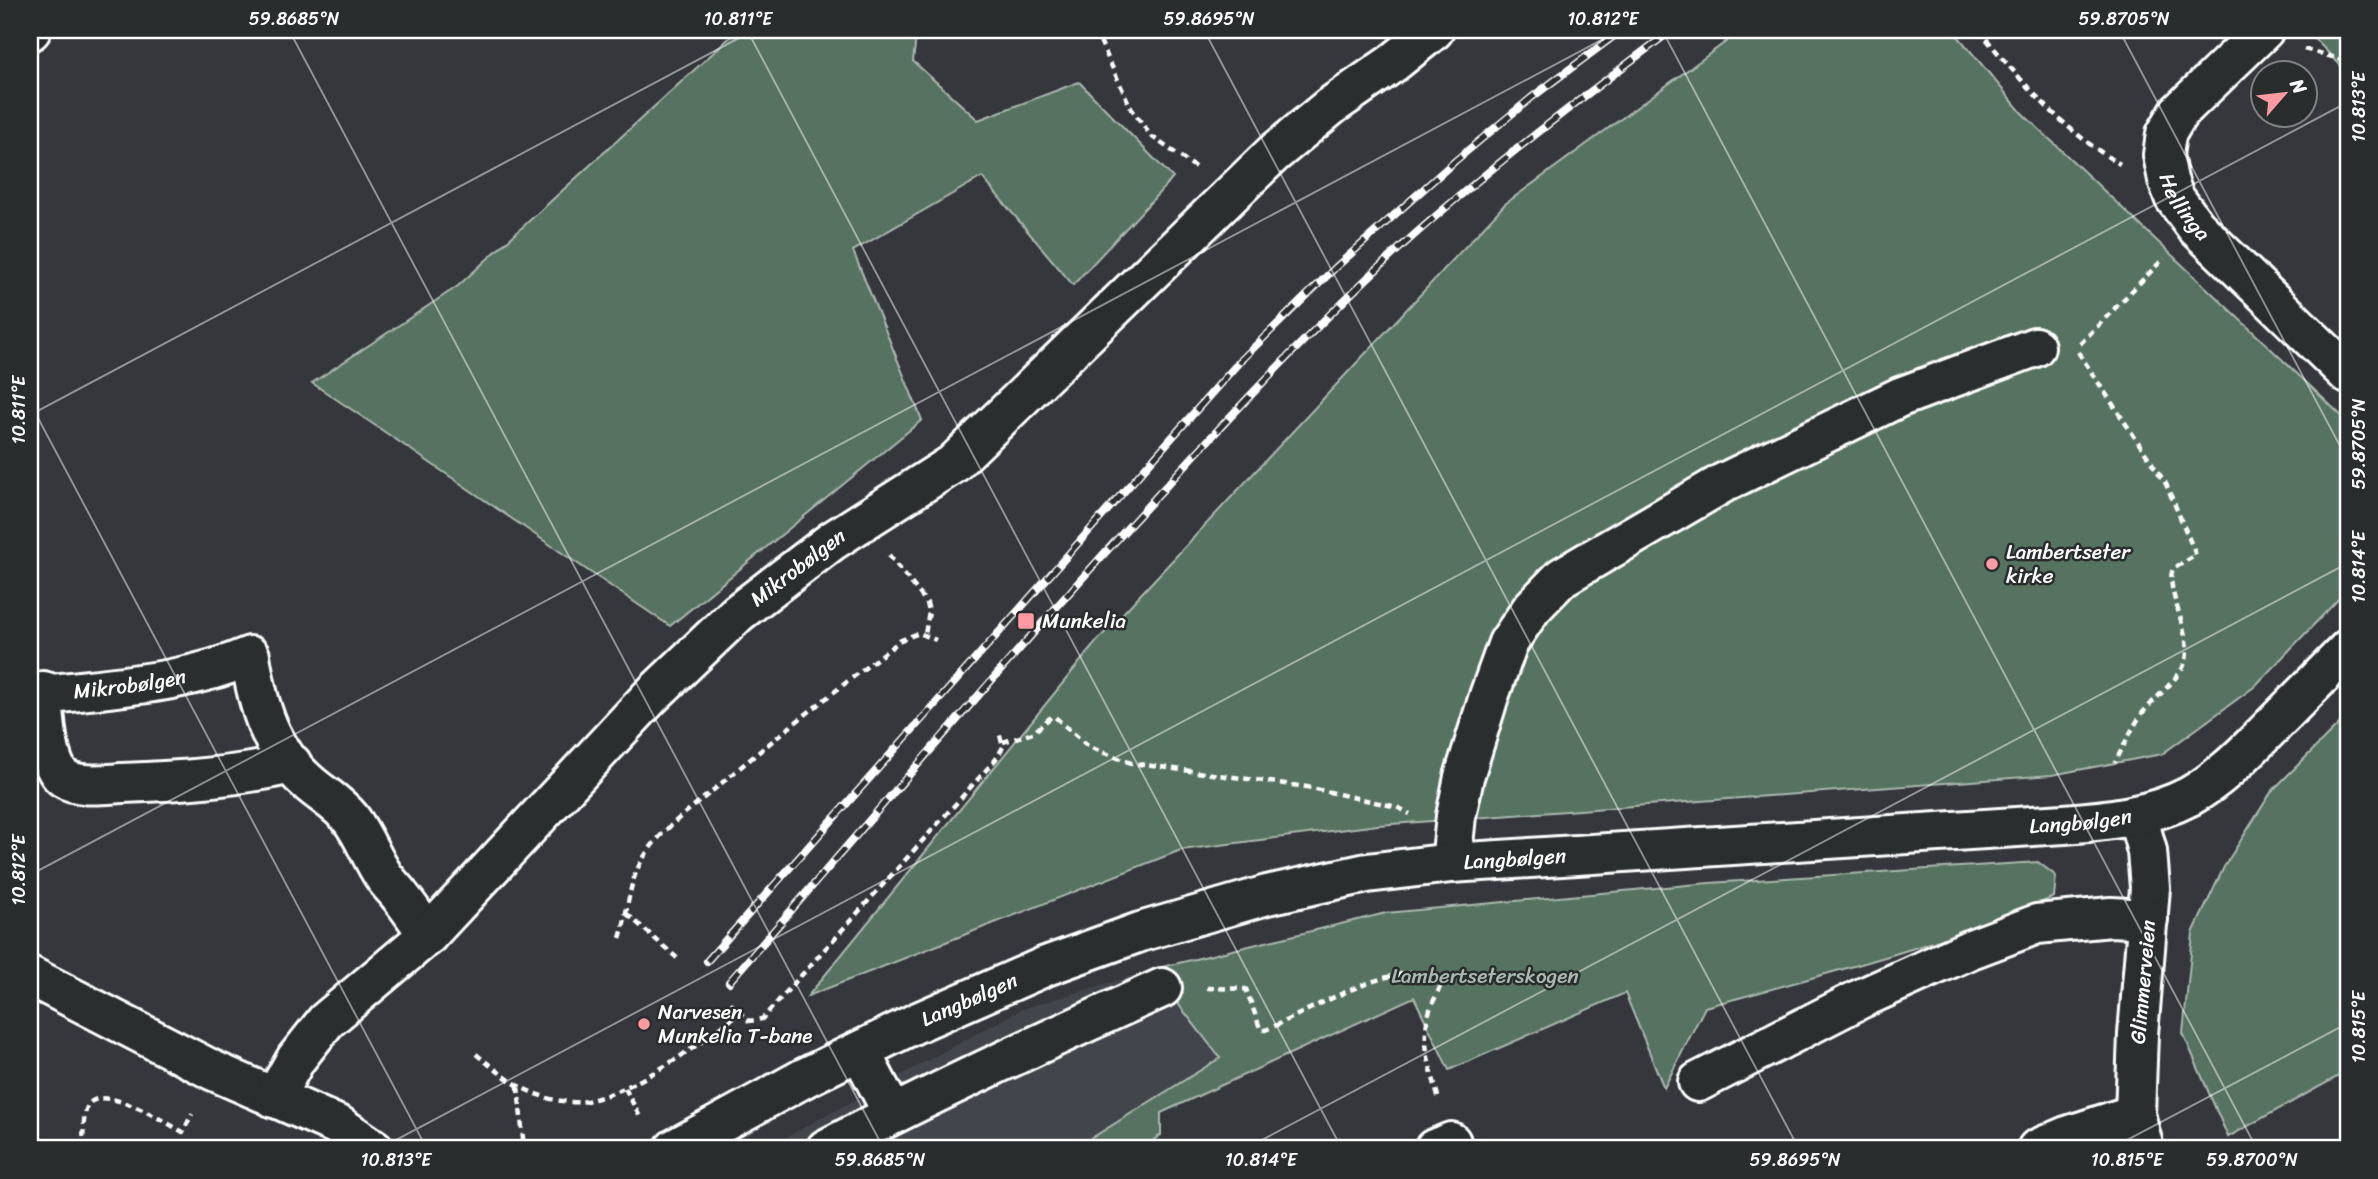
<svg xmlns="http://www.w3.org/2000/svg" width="2378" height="1179" viewBox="0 0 2378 1179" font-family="Sriracha,sans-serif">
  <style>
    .built { fill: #42444c }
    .green { fill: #577260; stroke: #abb8b0; stroke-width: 2 }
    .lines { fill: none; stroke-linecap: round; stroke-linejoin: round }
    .minor-casing { stroke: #fff; stroke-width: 44 }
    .path { stroke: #fff; stroke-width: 4.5; stroke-dasharray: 7 5; stroke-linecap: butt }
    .minor { stroke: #2a2d2e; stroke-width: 38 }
    .rail-casing { stroke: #fff; stroke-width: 8 }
    .rail { stroke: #2a2d2e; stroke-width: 5; stroke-dasharray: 16; stroke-linecap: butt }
    .ticks { fill: none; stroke: #fff; stroke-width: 2; stroke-opacity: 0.45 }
    .poi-dot { fill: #ff9aa2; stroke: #2a2d2e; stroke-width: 2.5 }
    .labels { text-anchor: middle; stroke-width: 5; stroke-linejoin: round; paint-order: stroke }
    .street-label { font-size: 21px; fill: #fff; stroke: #2a2d2e }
    .poi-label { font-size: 21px; fill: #fff; stroke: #2a2d2e; text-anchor: start }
    .park-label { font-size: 21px; fill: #abb8b0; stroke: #2a2d2e }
    .neatline { fill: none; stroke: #fff; stroke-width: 2.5 }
    .ticks-label { font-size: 18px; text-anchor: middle; fill: #fff }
  </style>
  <rect width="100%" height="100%" fill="#35373c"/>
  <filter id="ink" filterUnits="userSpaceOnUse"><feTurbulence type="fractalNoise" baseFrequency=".0143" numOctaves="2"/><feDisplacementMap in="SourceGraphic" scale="14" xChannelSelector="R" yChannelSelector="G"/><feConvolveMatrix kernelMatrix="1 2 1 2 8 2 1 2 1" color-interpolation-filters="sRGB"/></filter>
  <g filter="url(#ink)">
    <polygon class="built" points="1158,968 1169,992 1220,1058 1074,1149 768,1149 792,1134 1022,1009"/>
    <g class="green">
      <path d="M738,30H917L913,61L978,120L1079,82L1173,178L1073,285L982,177L853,251L922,420L670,626C550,546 432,463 312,383L458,286Z"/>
      <polygon points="1742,30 1953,30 2022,113 2348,422 2348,589 2254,687 2162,754 2052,775 1378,825 1181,850 808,996 1097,641 1505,204"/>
      <polygon points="2313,30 2348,30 2348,73 2309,33"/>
      <polygon points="2348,715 2348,1071 2228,1137 2183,1033 2193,933 2224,867 2272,791"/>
      <path d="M2038,862L2056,876L2054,897C1942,945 1823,975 1705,1007L1664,1088L1625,993L1449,1070L1414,997L1161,1113V1135L1140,1149H1074L1220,1058L1169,992L1158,968L1386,913L1709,883Z"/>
    </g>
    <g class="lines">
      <g class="minor-casing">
        <g id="minor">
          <path id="s1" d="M2264,30L2179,112L2166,134L2163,155L2168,180L2174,197L2196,227L2348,374"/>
          <polyline points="30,31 31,30"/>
          <path id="s2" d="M292,764C236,777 180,781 122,783C105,784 79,788 64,778C46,767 44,711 43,691L53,694C120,686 187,683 250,656C258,707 270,750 310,784C324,796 339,804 351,819C364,836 371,857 383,875C387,882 395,889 400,896C410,908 419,922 428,935"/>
          <polyline points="2137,815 2147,851 2150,888 2138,1034 2135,1114 2144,1149"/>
          <polyline points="1451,863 1456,816 1464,777 1489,696 1508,643 1532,608 1562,577 1723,483 1900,397 2035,347"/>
          <polyline points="30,976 212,1070 340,1126 374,1149"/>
          <polyline points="860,1051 893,1114"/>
          <polyline points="1698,1082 1860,999 1971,949 2037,924 2111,917 2148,919"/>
          <path id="s3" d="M274,1098L296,1059L326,1021L428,935L650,697L738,613L832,541L953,464L1273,154L1331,106L1393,63L1434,30"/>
          <path id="s4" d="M674,1149L804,1078L916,1023L1046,966L1140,932L1267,895L1367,873L1451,863L2064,824C2106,821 2152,816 2190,796C2220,779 2244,754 2268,730C2295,703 2321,676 2348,649"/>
          <path d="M826,1149C936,1091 1049,1039 1162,988"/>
          <polyline points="1434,1149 1451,1142"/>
          <polyline points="2037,1149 2067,1136 2135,1114"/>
        </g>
      </g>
      <g class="path">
        <polyline points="1095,30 1131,108 1151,136 1195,167"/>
        <path d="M1979,30C2019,79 2064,132 2120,164"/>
        <polyline points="2304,49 2343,60 2348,65"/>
        <polyline points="2080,344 2164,258"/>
        <path d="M2078,352L2166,484L2196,555L2173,569C2164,588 2192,633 2186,660C2182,677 2152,700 2141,715C2131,730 2123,747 2115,763"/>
        <polyline points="889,555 927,603 929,612 925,634"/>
        <polyline points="1003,742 1033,733 1051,717 1055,717 1089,747 1131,763 1307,787 1397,807 1410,814"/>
        <polyline points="627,914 677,958"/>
        <path d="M620,938C628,913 628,885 641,862C658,831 691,809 717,787C777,736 839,688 901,640L919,633L936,640"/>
        <path d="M1207,988L1246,989L1260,1028L1265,1030C1297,1019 1416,943 1440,987C1437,995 1431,1004 1429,1013C1420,1045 1432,1070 1439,1101"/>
        <polyline points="730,1003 749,1021 762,1019 996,759 1003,747 999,731"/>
        <path d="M476,1054C496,1070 515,1087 539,1095C551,1100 568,1103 581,1102C629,1095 702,1044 739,1013"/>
        <polyline points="518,1086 524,1149"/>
        <polyline points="625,1088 640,1117"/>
        <path d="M83,1149C84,1137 82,1116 88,1105C103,1083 165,1122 183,1132L192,1114"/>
      </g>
      <use href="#minor" class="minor"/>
      <g class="rail-casing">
        <g id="rail">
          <polyline points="707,961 1240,361 1336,267 1455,161 1531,98 1622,30"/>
          <path d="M729,982C856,836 982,689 1112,545C1206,442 1300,339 1403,245C1489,168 1580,99 1672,30"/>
        </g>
      </g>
      <use href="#rail" class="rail"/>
    </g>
  </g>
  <path class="ticks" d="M289,30L884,1149M747,30L1342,1149M1204,30L1799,1149M1662,30L2257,1149M2119,30L2348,461M30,403L427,1149M30,415L754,30M30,875L1620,30M379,1149L2348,102M1245,1149L2348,563M2110,1149L2348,1023"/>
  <g class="poi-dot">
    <circle cx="1992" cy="564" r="7"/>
    <rect x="1017" y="612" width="18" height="18" rx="3.5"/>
    <circle cx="644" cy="1024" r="7"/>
  </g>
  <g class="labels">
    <g class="street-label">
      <text dy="7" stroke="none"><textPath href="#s1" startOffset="222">Hellinga</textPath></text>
      <text dy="7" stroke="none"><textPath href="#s3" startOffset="749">Mikrobølgen</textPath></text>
      <text dy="7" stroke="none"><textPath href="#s2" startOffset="410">Mikrobølgen</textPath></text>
      <text dy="7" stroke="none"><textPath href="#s4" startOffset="1465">Langbølgen</textPath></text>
      <text dy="7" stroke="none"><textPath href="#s4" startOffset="898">Langbølgen</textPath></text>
      <text transform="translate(2143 982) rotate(-85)" y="7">Glimmerveien</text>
      <text dy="7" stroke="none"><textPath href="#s4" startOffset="331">Langbølgen</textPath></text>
    </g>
    <g class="poi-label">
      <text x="2006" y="559">Lambertseter<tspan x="2006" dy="24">kirke</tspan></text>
      <text x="1042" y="628">Munkelia</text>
      <text x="658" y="1019">Narvesen<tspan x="658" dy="24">Munkelia T-bane</tspan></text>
    </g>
    <g class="park-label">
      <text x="1485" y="983">Lambertseterskogen</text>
    </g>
  </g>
  <rect width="2378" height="1179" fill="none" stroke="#2a2d2e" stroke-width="77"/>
  <g transform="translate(2284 94) rotate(62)"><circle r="33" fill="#2a2d2e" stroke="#7f8182" stroke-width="2"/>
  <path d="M0-5L12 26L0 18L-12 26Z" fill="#ff9aa2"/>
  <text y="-10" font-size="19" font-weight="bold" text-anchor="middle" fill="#ffffff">N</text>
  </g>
  <rect x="38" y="38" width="2302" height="1102" class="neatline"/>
  <g class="ticks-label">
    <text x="294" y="25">59.8685°N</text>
    <text x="738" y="25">10.811°E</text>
    <text x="1209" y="25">59.8695°N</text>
    <text x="1603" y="25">10.812°E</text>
    <text x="2124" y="25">59.8705°N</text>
    <text transform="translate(2359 107) rotate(-90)" y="6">10.813°E</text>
    <text transform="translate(19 410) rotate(-90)" y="6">10.811°E</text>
    <text transform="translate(2359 444) rotate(-90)" y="6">59.8705°N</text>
    <text transform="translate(2359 567) rotate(-90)" y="6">10.814°E</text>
    <text transform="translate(19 870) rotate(-90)" y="6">10.812°E</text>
    <text transform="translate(2359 1027) rotate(-90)" y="6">10.815°E</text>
    <text x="396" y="1166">10.813°E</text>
    <text x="880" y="1166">59.8685°N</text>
    <text x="1261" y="1166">10.814°E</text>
    <text x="1795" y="1166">59.8695°N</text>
    <text x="2127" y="1166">10.815°E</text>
    <text x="2252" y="1166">59.8700°N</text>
  </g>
</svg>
